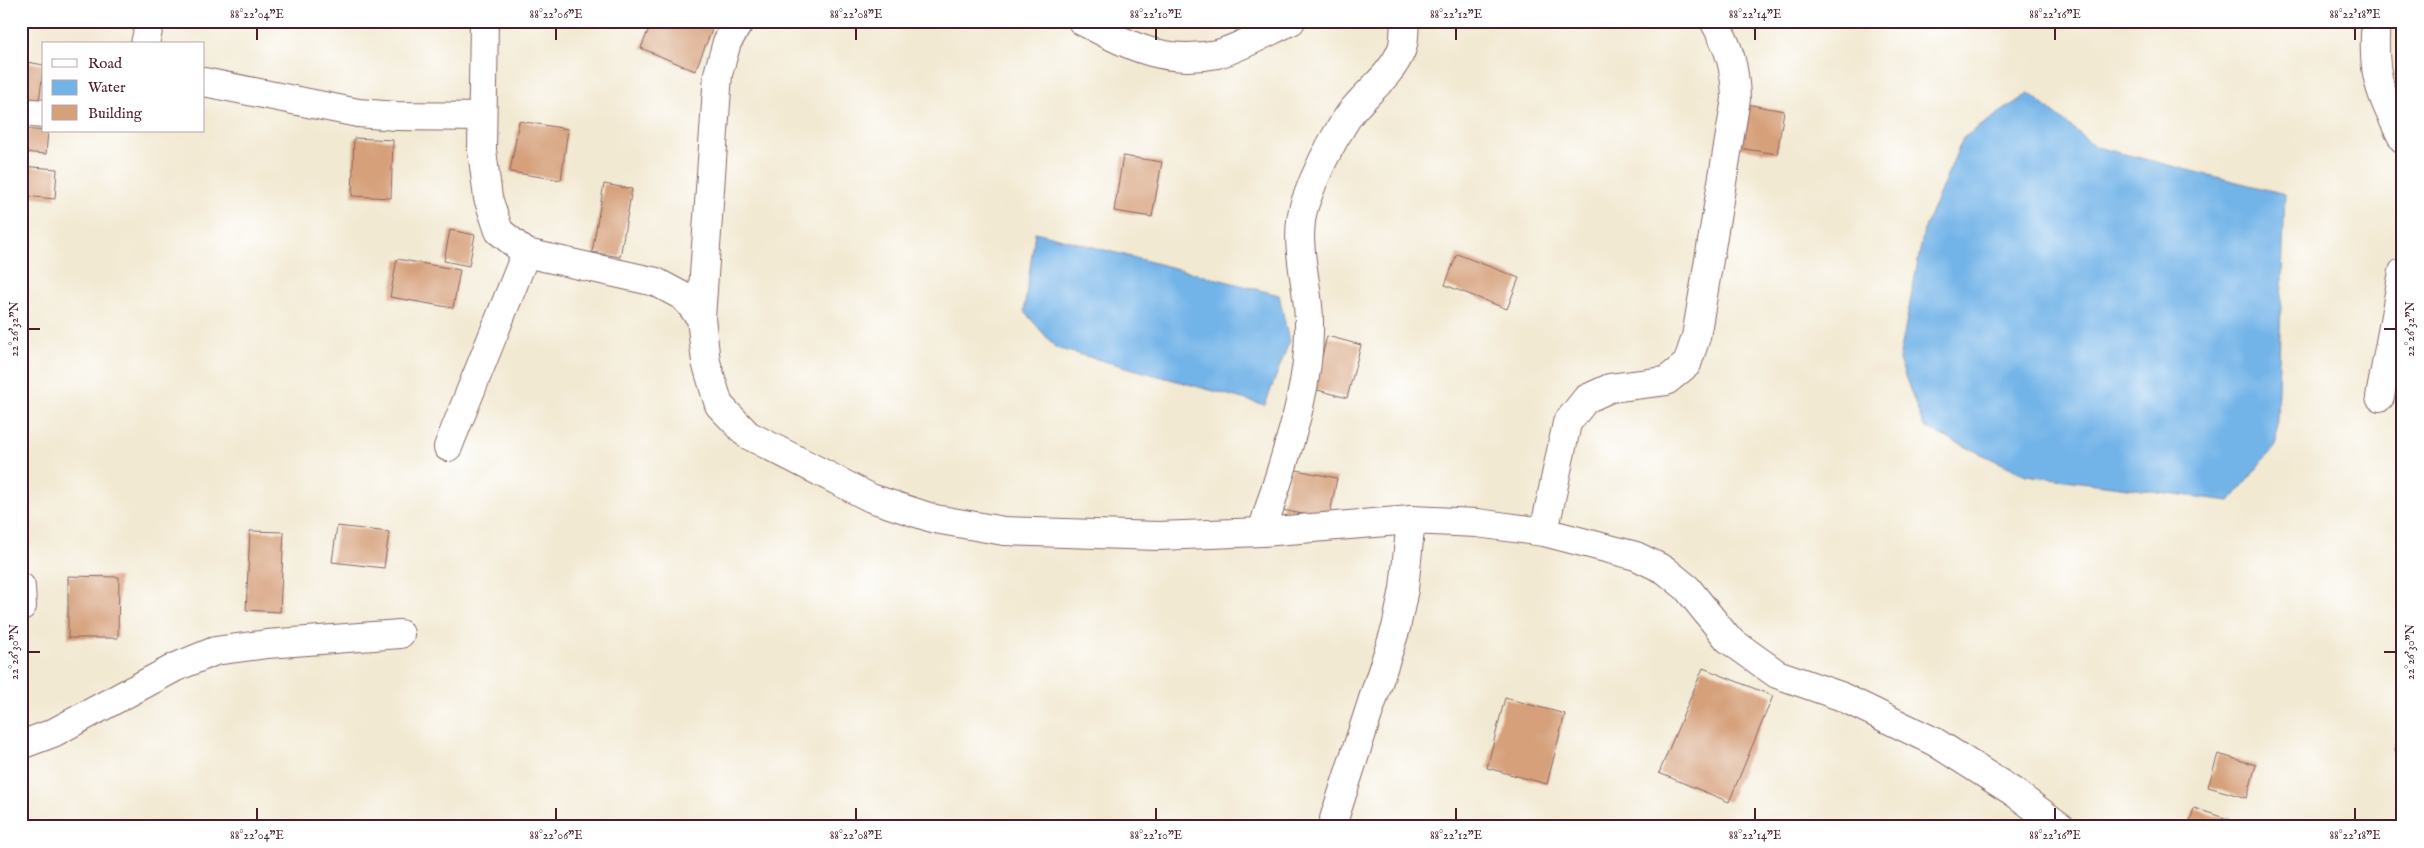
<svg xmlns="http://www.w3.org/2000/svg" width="2424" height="848" viewBox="0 0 2424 848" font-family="'IM FELL English',serif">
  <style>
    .water { fill: #73b4e8; stroke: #5e6a8a }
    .building { fill: #d6a07a }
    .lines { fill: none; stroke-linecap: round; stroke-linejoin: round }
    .minor-casing { stroke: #856665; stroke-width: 30 }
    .minor { stroke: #fff; stroke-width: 28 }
    .ticks { fill: none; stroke: #4a1f2b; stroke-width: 2 }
    .neatline { fill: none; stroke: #4a1f2b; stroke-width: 2 }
    .ticks-label { font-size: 12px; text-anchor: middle; fill: #4a1f2b }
  </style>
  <rect width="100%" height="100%" fill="#fff"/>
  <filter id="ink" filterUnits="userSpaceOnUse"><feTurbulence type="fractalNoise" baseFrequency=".02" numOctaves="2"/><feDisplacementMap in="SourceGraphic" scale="10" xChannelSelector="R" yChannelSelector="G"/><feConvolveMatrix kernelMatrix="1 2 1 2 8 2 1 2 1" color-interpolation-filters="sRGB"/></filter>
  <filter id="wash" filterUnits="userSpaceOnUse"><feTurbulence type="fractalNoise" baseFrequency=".0096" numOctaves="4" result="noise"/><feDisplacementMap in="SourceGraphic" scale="20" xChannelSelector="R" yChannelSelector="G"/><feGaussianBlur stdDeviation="1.12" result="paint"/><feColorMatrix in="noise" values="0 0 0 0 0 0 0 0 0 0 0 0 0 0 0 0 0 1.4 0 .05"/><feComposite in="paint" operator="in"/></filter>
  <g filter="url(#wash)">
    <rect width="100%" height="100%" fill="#f2e9d2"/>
    <g class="water">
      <polygon points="2029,93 2096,147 2285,194 2276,445 2230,501 2026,475 1924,427 1899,360 1924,230 1963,138"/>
      <polygon points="1035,232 1279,295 1289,342 1265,405 1056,348 1024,311"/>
    </g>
    <g id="blocks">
      <g class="building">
        <polygon points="652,21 689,21 712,30 695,71 641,48"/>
        <polygon points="21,61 44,65 39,101 21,99"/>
        <polygon points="1746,104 1784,111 1777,154 1739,148"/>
        <polygon points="519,121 568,129 561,180 510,172"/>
        <polygon points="21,129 48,131 46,154 21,152"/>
        <polygon points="354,138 393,140 391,198 352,196"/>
        <polygon points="1123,156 1162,162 1152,217 1114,211"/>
        <polygon points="21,166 57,169 55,199 25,196 25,204 21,204"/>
        <polygon points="604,184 632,189 620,257 592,252"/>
        <polygon points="450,230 475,235 469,266 444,261"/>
        <polygon points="1457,254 1519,278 1507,309 1445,285"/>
        <polygon points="397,259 460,270 453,308 390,297"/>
        <polygon points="1327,336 1361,345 1347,398 1314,389"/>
        <polygon points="1291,469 1337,478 1329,519 1282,510"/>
        <polygon points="337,526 389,532 384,568 332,562"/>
        <polygon points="250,531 284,532 280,612 246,610"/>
        <polygon points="68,576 119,577 118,638 68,638"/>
        <polygon points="1703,668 1773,696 1729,802 1659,773"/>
        <polygon points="1505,698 1565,714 1547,784 1487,768"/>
        <polygon points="2402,718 2403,718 2403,753 2395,751"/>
        <polygon points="2218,754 2256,765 2247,798 2208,787"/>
        <polygon points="2194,808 2243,824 2242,827 2188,827"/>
      </g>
    </g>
  </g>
  <g filter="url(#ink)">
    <use href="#blocks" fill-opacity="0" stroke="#856665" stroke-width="1"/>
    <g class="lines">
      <g class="minor-casing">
        <g id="minor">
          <polyline points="484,21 482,150 488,198 499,231 526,253 656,282 684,297 701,318 706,362 719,405 748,435 871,498 935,519 1004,531 1158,536 1262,532 1411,520 1477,523 1544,532 1636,556 1665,570 1687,588 1728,639 1777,674 1840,696 1935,742 2012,791 2061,827"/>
          <path d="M1082,21C1128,45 1163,65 1217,54C1236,50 1271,30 1291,21"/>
          <path d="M2376,21C2371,72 2380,95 2403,139"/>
          <polyline points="145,44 150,21"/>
          <polyline points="204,82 358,113 396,116 482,117"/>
          <polyline points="21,112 44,114"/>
          <polyline points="701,318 718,74 727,42 740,21"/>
          <polyline points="2380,397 2403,272"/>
          <polyline points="448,447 526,253"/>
          <path d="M1262,532C1281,467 1311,392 1309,323C1309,284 1292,242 1305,203C1315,174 1330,144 1347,118C1362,95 1390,78 1401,51C1405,43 1404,30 1405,21"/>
          <path d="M1544,532L1567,423L1586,399L1610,388L1666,381L1687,364L1696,337L1736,99C1735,67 1730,49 1714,21"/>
          <polyline points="21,587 22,606"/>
          <polyline points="21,745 53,733 176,667 215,651 267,644 400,634"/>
          <polyline points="1334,819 1396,628 1404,589 1411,520"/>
        </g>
      </g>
      <use href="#minor" class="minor"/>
    </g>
  </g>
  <path class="ticks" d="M257,28V40M556,28V40M856,28V40M1156,28V40M1456,28V40M1755,28V40M2055,28V40M2355,28V40M28,329H40M2384,329H2396M28,652H40M2384,652H2396M257,808V820M556,808V820M856,808V820M1156,808V820M1456,808V820M1755,808V820M2055,808V820M2355,808V820"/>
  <rect width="2424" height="848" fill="none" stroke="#fff" stroke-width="55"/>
  <rect x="42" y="42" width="162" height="90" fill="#ffffff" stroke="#b7a5aa"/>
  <rect x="52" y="59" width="25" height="8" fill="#ffffff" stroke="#b7a5aa"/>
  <text x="88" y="68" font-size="15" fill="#4a1f2b">Road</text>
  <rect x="52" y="80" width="25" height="15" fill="#73b4e8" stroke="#b7a5aa"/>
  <text x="88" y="92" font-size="15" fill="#4a1f2b">Water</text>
  <rect x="52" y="105" width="25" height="15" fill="#d6a07a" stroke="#b7a5aa"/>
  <text x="88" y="118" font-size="15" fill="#4a1f2b">Building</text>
  <rect x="28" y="28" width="2368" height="792" class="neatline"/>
  <g class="ticks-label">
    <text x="257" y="18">88°22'04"E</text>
    <text x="556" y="18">88°22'06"E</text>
    <text x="856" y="18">88°22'08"E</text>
    <text x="1156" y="18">88°22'10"E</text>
    <text x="1456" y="18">88°22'12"E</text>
    <text x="1755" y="18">88°22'14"E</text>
    <text x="2055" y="18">88°22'16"E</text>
    <text x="2355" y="18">88°22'18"E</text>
    <text transform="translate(14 329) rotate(-90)" y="4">22°26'32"N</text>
    <text transform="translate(2410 329) rotate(-90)" y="4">22°26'32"N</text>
    <text transform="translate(14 652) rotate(-90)" y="4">22°26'30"N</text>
    <text transform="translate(2410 652) rotate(-90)" y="4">22°26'30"N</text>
    <text x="257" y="839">88°22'04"E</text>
    <text x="556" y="839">88°22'06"E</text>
    <text x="856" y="839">88°22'08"E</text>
    <text x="1156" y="839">88°22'10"E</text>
    <text x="1456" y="839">88°22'12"E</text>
    <text x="1755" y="839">88°22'14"E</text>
    <text x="2055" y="839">88°22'16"E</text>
    <text x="2355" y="839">88°22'18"E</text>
  </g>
</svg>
